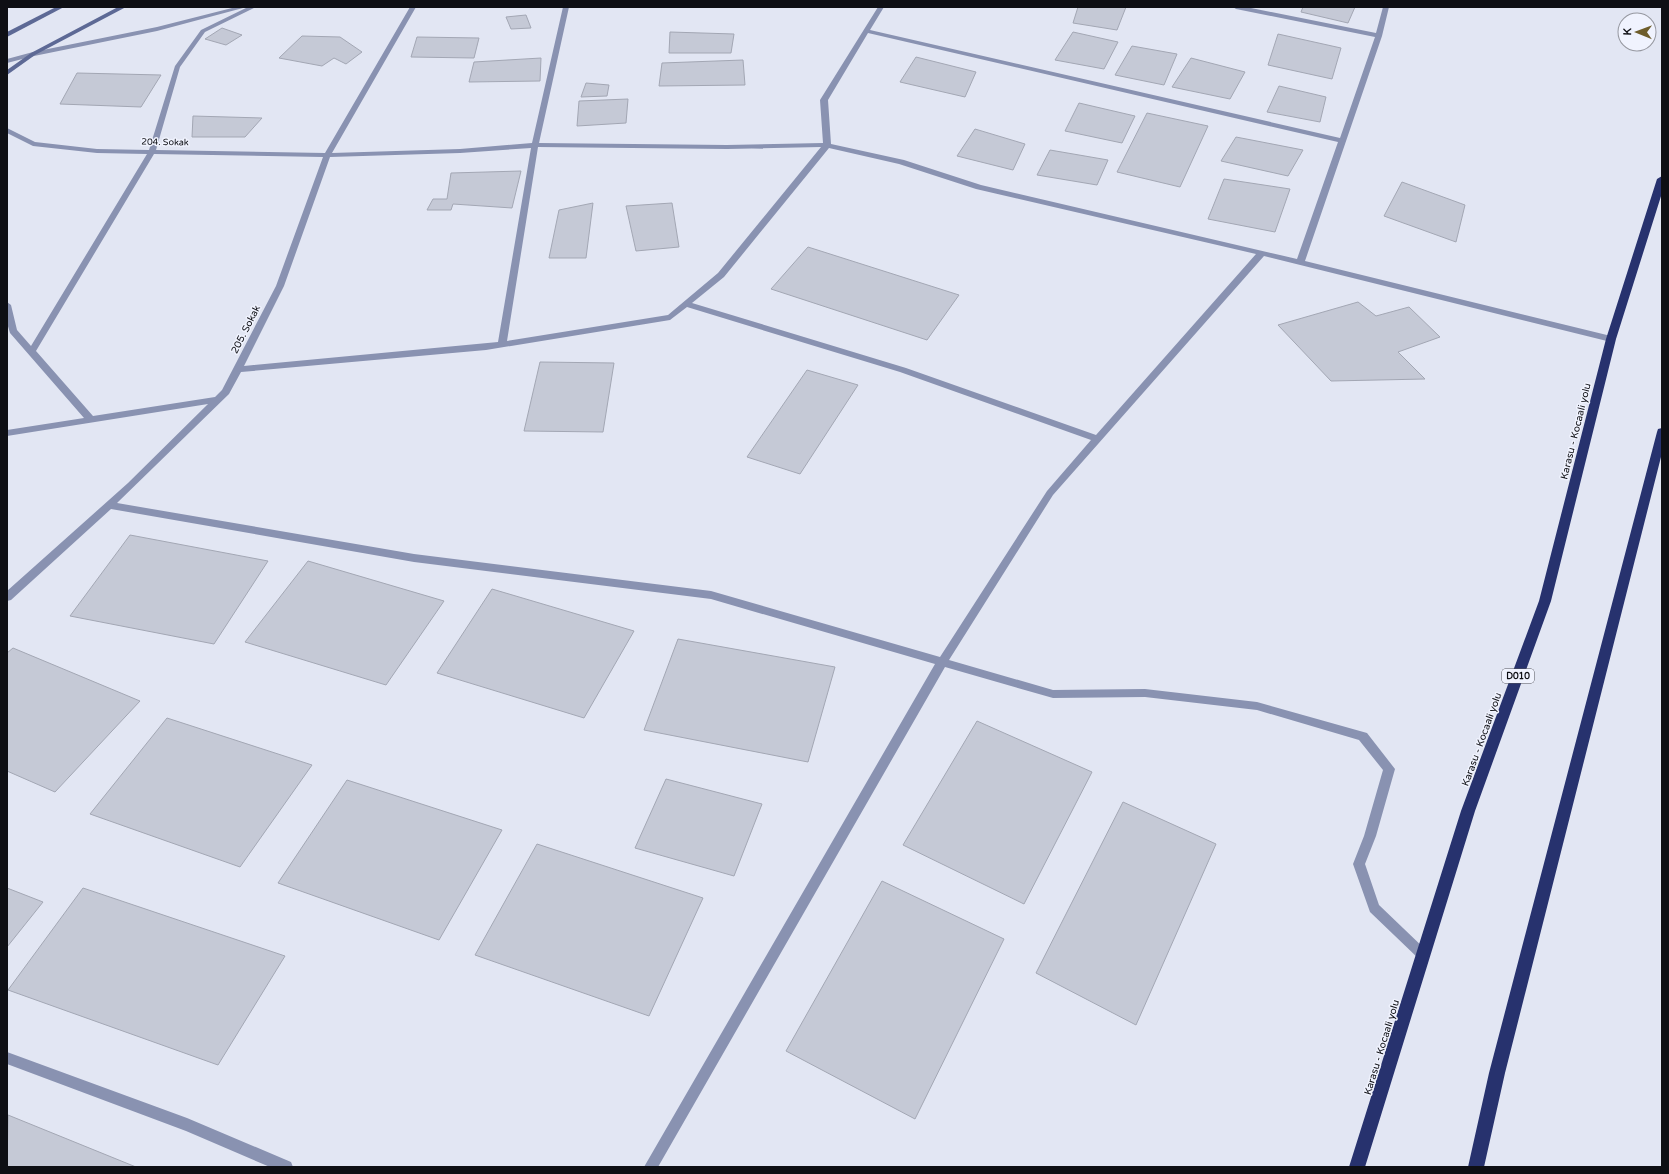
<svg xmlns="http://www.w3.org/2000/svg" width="1669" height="1174" viewBox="0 0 1669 1174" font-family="'Varela Round',sans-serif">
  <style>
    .building { fill: #c5c9d6; stroke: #a3a7b4 }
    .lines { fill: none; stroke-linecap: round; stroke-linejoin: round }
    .street { fill: #8992b1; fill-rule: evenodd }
    .secondary { fill: #5d6995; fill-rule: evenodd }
    .highway { fill: #27326e; fill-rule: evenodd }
    .labels { text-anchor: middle; stroke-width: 3; stroke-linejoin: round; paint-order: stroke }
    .far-street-label { font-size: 9px; fill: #0e0f14; stroke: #f0f3fe }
    .shield { fill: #f0f3fe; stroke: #52535a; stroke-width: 1 }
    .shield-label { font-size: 9px; font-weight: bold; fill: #0e0f14 }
    .street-label { font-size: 10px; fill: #0e0f14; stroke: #f0f3fe }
  </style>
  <rect width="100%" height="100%" fill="#e2e6f3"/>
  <g class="building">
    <polygon points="1078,7 1126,7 1117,30 1073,23"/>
    <polygon points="1303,7 1355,7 1348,23 1301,12"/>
    <polygon points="526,15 531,28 511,29 506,17"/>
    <polygon points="222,28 242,35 226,45 205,39"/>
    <polygon points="670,32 734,34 731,53 669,53"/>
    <polygon points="1073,32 1118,42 1104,69 1055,60"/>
    <polygon points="1278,34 1341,48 1332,79 1268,65"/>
    <polygon points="302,36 340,37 362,52 346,64 334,58 322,66 279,58"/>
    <polygon points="417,37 479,38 474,58 411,57"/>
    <polygon points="1132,46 1177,54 1164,85 1115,75"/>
    <polygon points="916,57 976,72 965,97 900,82"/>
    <polygon points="541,58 540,81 469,82 474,62"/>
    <polygon points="1191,58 1245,72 1230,99 1172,87"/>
    <polygon points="743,60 745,85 659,86 662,63"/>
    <polygon points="77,73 161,75 141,107 60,104"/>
    <polygon points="586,83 609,85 607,96 581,97"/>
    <polygon points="1279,86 1326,97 1320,122 1267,112"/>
    <polygon points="628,99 626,123 577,126 579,101"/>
    <polygon points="1079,103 1135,116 1122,143 1065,131"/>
    <polygon points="1147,113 1208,126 1180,187 1117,172"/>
    <polygon points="193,116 262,118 245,137 192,137"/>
    <polygon points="975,129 1025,144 1013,170 957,156"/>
    <polygon points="1236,137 1303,150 1288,176 1221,161"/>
    <polygon points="1050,150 1108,160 1097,185 1037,175"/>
    <polygon points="521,171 512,208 453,204 451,210 427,210 433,199 447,199 451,173"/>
    <polygon points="1224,179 1290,189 1275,232 1208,219"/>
    <polygon points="1402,182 1465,205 1456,242 1384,216"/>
    <polygon points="593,203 586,258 549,258 559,210"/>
    <polygon points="672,203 679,247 636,251 626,206"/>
    <polygon points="808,247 959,295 927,340 771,289"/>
    <polygon points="1358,302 1376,316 1409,307 1440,337 1398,352 1425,379 1331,381 1278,325"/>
    <polygon points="540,362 614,363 603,432 524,431"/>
    <polygon points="807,370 858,385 800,474 747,457"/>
    <polygon points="130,535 268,561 214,644 70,616"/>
    <polygon points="308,561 444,601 386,685 245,642"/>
    <polygon points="492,589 634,631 584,718 437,673"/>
    <polygon points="678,639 835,667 808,762 644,730"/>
    <polygon points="13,648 140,701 55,792 7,771 7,653"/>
    <polygon points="167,718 312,765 240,867 90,814"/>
    <polygon points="977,721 1092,772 1024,904 903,845"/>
    <polygon points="666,779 762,804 734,876 635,848"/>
    <polygon points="347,780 502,830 439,940 278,883"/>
    <polygon points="1123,802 1216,844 1136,1025 1036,973"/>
    <polygon points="537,844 703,898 649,1016 475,955"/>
    <polygon points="882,881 1004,939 915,1119 786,1051"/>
    <polygon points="7,888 43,902 7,947"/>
    <polygon points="83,888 285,956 218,1065 8,990"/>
    <polygon points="8,1115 136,1167 7,1167"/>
  </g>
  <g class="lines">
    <g class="street">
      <polygon points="236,7 243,8 157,31 34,56 7,63 7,59 33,52 157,27"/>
      <path d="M248,7H256L205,32L180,67L156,150L325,153L410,7H416L332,153L460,149L532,143L563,7H569L539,143L727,145L823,143L820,100L878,7H884L870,30L1340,138L1375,37L1236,9L1233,7H1246L1376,33L1383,7H1389L1382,36L1305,261L1611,336L1614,337L1615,339L1614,341L1611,342L1264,256L1053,495L949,660L1053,690L1145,689L1257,702L1367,733L1395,769L1376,836L1365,864L1379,905L1427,951L1429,955L1427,959L1423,961L1419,959L1370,912L1353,864L1364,836L1383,770L1359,740L1257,710L1145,697L1053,698L945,667L658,1167H644L935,664L711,599L414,562L111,509L11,600L7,601V591L128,483L208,404L7,436V430L84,418L10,333L7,323V302L11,305L17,330L31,346L147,154L97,153L33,146L7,133V128L35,142L97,149L149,150L175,66L201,30ZM868,33L1338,142L1297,259L981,185L904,160L831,144L828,100ZM538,147L727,149L821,147L718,273L668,315L507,341ZM531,148L498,342L244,366L284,286L330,157L460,153ZM829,148L899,164L976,189L1256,254L1096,435L906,368L692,303L724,277ZM154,154L323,157L276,286L222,390L215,397L93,416L36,351ZM687,307L900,372L1091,440L1047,491L940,657L711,591L414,554L117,503L229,394L241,372L486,350L670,320Z"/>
      <polygon points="7,1052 187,1118 291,1162 293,1167 270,1167 186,1131 7,1064"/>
    </g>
    <g class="secondary">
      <polygon points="56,7 64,7 7,37 7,32"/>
      <polygon points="118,7 126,7 35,55 7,75 7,70 31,53"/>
    </g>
    <g class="highway">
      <polygon points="1662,176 1662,193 1616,339 1551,601 1475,811 1365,1167 1349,1167 1461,811 1539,601 1606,339 1657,179"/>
      <polygon points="1662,428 1662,453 1505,1073 1484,1167 1468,1167 1489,1073 1657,432 1658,429"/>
    </g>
  </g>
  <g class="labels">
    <g class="far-street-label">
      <text transform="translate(165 142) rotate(1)" y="3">204. Sokak</text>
    </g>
    <rect class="shield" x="1502" y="669" width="32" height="14" rx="3"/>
    <g class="shield-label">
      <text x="1518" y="679">D010</text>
    </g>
    <g class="street-label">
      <text transform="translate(245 329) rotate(-63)" y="4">205. Sokak</text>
      <text transform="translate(1575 431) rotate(-76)" y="4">Karasu - Kocaali yolu</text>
      <text transform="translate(1481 739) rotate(-70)" y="4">Karasu - Kocaali yolu</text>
      <text transform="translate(1381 1047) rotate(-73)" y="4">Karasu - Kocaali yolu</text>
    </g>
  </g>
  <rect width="1669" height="1174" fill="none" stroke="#0e0f14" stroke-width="16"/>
  <g transform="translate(1637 32) rotate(271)"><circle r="19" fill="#f0f3fe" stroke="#9698a0"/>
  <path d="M0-3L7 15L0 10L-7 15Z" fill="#6e5d2b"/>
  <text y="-6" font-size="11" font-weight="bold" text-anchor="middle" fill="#0e0f14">K</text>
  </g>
</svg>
